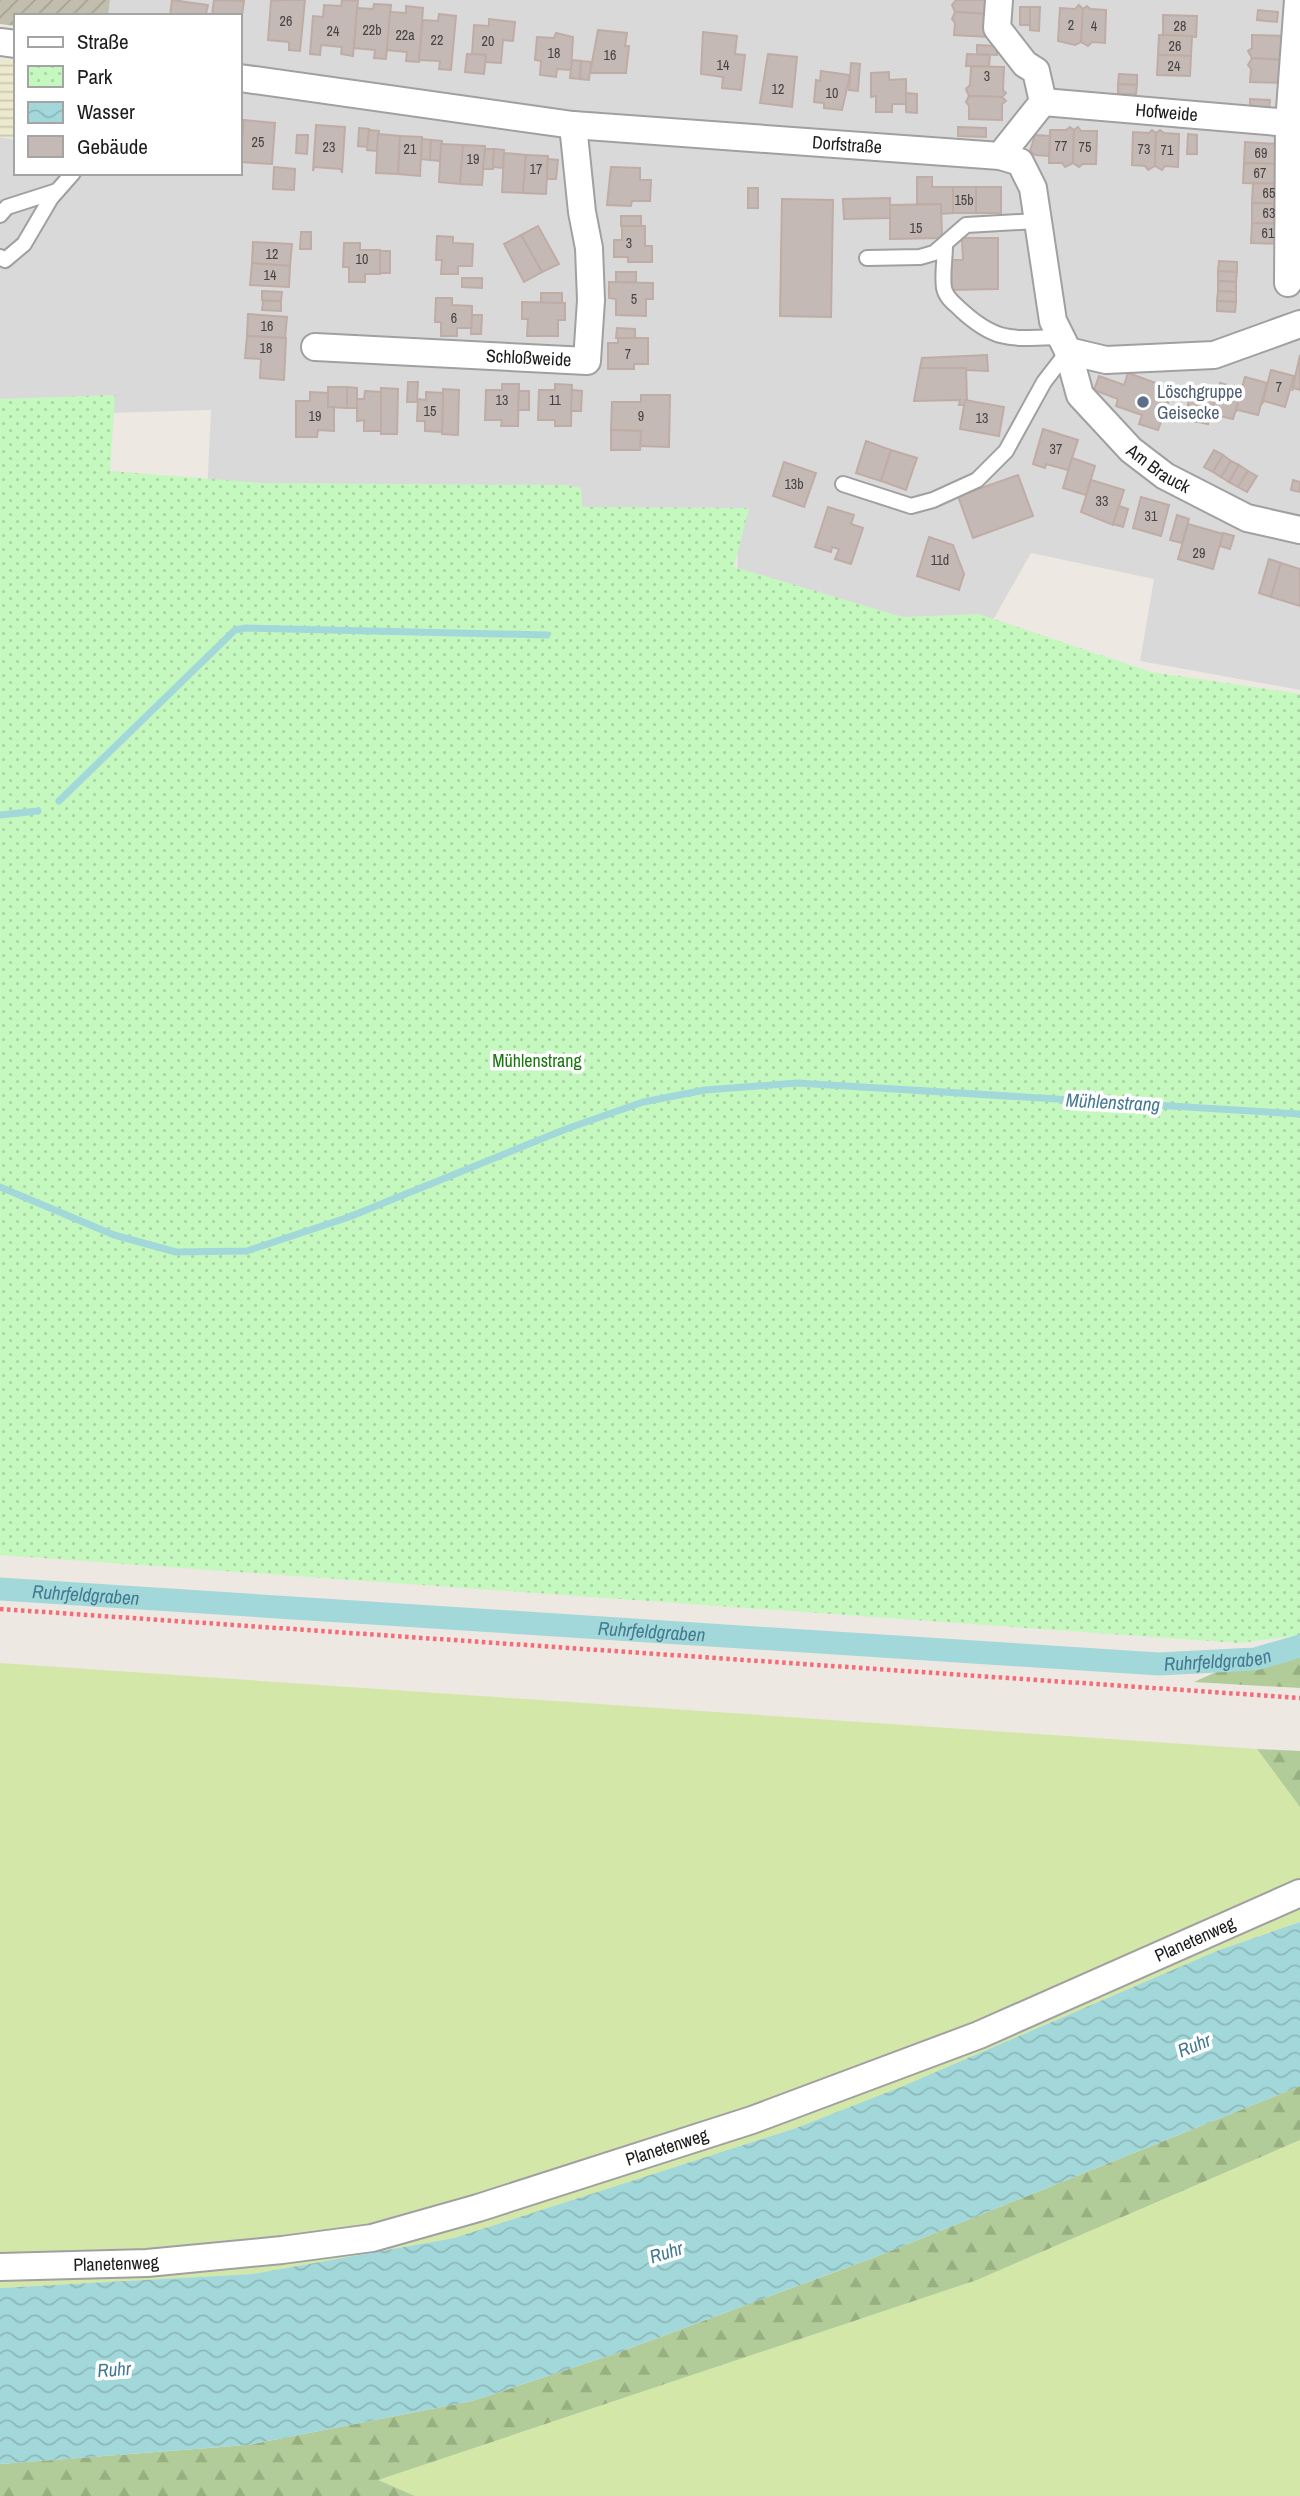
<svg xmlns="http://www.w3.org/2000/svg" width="1300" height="2496" viewBox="0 0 1300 2496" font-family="'Archivo Narrow',sans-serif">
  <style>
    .residential { fill: #dad9da }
    .construction { fill: url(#construction-furrows) }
    .farmland { fill: url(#farmland-rules) }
    .grass { fill: #d3e7a9 }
    .forest { fill: url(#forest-firs) }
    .park { fill: url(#park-dots) }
    .water { fill: url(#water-waves) }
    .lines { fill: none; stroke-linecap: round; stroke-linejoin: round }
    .stream { stroke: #a3d8da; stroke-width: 7 }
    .canal { stroke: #a3d8da; stroke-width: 23 }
    .building { fill: #c5b9b6; stroke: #bfaca5; stroke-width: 2 }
    .lane-casing { stroke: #a0a0a0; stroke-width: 18 }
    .street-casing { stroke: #a0a0a0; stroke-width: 30 }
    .path { stroke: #f66b77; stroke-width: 4.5; stroke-dasharray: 3.5 3.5; stroke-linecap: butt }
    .lane { stroke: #fff; stroke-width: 14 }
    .street { stroke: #fff; stroke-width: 26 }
    .service-dot { fill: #5c6f8a; stroke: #fff; stroke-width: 2.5 }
    .labels { text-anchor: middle; stroke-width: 7; stroke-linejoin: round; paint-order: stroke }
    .number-label { font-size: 14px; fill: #464342 }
    .street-label { font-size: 18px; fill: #1c1c1c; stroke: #fff }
    .service-label { font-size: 18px; fill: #4e5e75; stroke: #fff; text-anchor: start }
    .park-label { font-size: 18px; fill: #19770e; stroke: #fff }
    .water-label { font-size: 19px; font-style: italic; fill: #437a92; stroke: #fff }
  </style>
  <defs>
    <pattern id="construction-furrows" width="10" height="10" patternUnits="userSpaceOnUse" patternTransform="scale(1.75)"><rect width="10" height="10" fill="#c2beae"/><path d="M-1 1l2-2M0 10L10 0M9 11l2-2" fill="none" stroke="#a6a395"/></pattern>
    <pattern id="farmland-rules" width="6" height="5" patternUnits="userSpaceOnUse" patternTransform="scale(1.75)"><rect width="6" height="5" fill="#ece9ce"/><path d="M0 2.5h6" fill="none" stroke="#cac7b0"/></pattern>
    <pattern id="forest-firs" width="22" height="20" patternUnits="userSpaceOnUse" patternTransform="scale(1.75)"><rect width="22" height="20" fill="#b1cc98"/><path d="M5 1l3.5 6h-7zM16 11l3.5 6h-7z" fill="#98af82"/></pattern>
    <pattern id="park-dots" width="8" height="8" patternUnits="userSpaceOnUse" patternTransform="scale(1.75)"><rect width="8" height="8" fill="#c5f8bf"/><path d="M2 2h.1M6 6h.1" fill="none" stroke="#a9d4a4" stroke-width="1.8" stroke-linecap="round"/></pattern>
    <pattern id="water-waves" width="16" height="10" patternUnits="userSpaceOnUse" patternTransform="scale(1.75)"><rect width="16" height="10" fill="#a3d8da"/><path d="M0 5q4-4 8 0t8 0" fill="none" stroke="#8cb9ba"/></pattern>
  </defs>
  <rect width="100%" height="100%" fill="#eee8e2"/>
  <polygon class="residential" points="110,0 1300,0 1300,690 1140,661 1154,579 1031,553 955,687 740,635 736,514 207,493 211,410 0,416 0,137 16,140 16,173 240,173 240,16 108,16"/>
  <polygon class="construction" points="0,0 110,0 108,16 16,16 16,26 0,24"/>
  <polygon class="farmland" points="0,59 16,61 16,140 0,137"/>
  <g class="grass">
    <polygon points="0,1663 1257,1749 1300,1807 1300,1922 1219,1950 903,2086 796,2128 454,2238 252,2274 0,2288"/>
    <polygon points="1300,2140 1300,2496 415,2496 377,2480 977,2280"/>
  </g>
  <g class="forest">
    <polygon points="1300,1634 1300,1688 1194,1682"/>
    <polygon points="1257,1749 1300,1751 1300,1807"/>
    <polygon points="1300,2086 1300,2140 977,2280 378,2480 415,2496 0,2496 0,2464 247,2445 472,2401 617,2353 878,2256"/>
  </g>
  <polygon class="park" points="115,395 110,471 262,483 565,485 581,488 582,507 749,508 734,567 903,617 979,614 1151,672 1300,694 1300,1635 1239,1643 0,1555 0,399"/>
  <polygon class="water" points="1300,1922 1300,2086 878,2256 617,2353 472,2401 247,2445 0,2464 0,2288 252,2274 454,2238 796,2128 903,2086 1219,1950"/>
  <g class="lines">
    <g class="stream">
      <polyline points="59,801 235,630 246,628 547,635"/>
      <polyline points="0,815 38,811"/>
      <polyline points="0,1187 114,1235 176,1252 247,1251 349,1217 566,1129 643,1102 705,1090 797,1083 1300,1114"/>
    </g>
    <path class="canal" id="s1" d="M0,1589L1159,1664L1255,1659L1300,1646"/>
  </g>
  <g class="building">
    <polygon points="172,0 208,5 206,14 212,15 214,0 244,1 240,29 240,16 170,16"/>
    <polygon points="288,0 305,0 300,51 289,50 289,42 268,40 271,1"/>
    <polygon points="342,0 358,1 353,56 341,54 342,47 321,45 320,55 310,54 313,16 323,17 324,5 341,6"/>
    <polygon points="956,0 989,0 988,14 955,12 952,5"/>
    <polygon points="374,4 391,5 386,59 374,58 375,50 354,48 357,8 373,9"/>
    <polygon points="1079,5 1083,9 1081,42 1075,45 1058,41 1060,8 1075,9"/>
    <polygon points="406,6 423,8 419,62 406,61 407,52 387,50 390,12 406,13"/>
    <polygon points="1087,6 1090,9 1106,10 1105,43 1092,42 1088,46 1081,42 1083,9"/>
    <rect x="1020" y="7" width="10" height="18"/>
    <polygon points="1030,7 1040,7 1039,31 1030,30"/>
    <polygon points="1258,10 1278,12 1277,22 1257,20"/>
    <polygon points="955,12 988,14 988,37 954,35 955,23 952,19"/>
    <polygon points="439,14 456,16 451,70 439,69 440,61 419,60 423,20 438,21"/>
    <polygon points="1163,15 1197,16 1196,37 1163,35"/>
    <polygon points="489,19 515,22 513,41 503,40 501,63 485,62 486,55 472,54 474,25 489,26"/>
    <polygon points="598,30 627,33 625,46 629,46 626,73 590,73"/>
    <polygon points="703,32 737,36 735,54 745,55 741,90 722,88 723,77 701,74"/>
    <polygon points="556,33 573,37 571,70 557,69 556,77 540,75 541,61 535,60 537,37 554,38"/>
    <polygon points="1159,35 1192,36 1191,56 1158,55"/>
    <polygon points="1252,35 1285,36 1284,60 1252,58 1248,51 1252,48"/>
    <polygon points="977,45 997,46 997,55 977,54"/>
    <polygon points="467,54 486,55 484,74 465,72"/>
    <polygon points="768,54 797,57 792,107 760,103"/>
    <polygon points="967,54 990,55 989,66 966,66"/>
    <polygon points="1158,55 1191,56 1190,76 1157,75"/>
    <polygon points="1252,58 1284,60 1284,83 1250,82 1251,69 1248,65"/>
    <polygon points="572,60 581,61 580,79 570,78"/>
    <polygon points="581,61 591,62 589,80 580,79"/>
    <polygon points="851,63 860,64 858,91 849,90"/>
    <polygon points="971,66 1004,67 1003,90 1006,93 1002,97 969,96 966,89 970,85"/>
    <polygon points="821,71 850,75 842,110 824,108 824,103 814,102 816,80 820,81"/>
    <polygon points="889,72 889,80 906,79 906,104 892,104 892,112 876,112 876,96 871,97 871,73"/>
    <polygon points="1119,74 1137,75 1137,85 1118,84"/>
    <polygon points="1118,84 1137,85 1136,94 1118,94"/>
    <polygon points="906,93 917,94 917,113 906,112"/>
    <polygon points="969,96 1002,97 1006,101 1002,104 1002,120 969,119 969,106 966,102"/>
    <polygon points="1250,99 1270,100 1269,110 1250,109"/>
    <polygon points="244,120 275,123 272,164 240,162"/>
    <polygon points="316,125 345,127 342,173 341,169 314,167 313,171"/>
    <polygon points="958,127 986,128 986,137 958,136"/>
    <polygon points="1070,127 1074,130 1073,163 1065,167 1062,163 1049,163 1050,130 1066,130"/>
    <polygon points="1078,127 1081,131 1097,131 1096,164 1083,164 1079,167 1073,163 1074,130"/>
    <polygon points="359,128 369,129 368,147 358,146"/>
    <polygon points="369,130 379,131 377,151 367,150"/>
    <polygon points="1152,130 1156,133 1155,166 1148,170 1145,166 1132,165 1133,132 1149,133"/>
    <polygon points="1160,130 1164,133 1179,134 1178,167 1165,166 1162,170 1155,166 1156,133"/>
    <polygon points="378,134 400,136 398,174 376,173"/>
    <polygon points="1188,134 1197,135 1197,154 1187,154"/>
    <polygon points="297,135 308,135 307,154 296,153"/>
    <polygon points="1035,135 1050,136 1049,156 1035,155 1030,151"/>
    <polygon points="400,136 422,137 420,176 398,174"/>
    <polygon points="422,139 431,140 430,160 421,159"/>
    <polygon points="431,140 442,141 440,161 430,160"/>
    <polygon points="1245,142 1278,144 1277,164 1244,163"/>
    <polygon points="441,144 463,145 460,184 439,182"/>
    <polygon points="463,145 485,146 482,185 460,184"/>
    <polygon points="485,149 494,149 493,169 483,169"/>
    <polygon points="494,149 504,150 503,168 493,167"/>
    <polygon points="504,153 526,155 523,193 502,192"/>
    <polygon points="526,155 548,156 546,194 523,193"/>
    <polygon points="548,159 558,160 556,179 547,179"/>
    <polygon points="1244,163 1277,164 1277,184 1243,183"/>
    <polygon points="274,167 295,169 294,190 273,189"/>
    <polygon points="611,167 640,168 640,180 651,180 650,201 632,201 631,206 607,205"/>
    <polygon points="917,177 932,177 932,187 953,187 953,213 941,214 941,204 917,204"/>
    <polygon points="1253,183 1286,184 1285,204 1252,203"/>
    <rect x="953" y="187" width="23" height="26"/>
    <rect x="976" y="187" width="25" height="26"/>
    <rect x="748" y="188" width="10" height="20"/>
    <polygon points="890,198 890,218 844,219 843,199"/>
    <polygon points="782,199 833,200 831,317 780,316"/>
    <polygon points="1252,203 1285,204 1285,224 1252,223"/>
    <polygon points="941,204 942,238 890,239 890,205"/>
    <rect x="621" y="216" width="20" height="10"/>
    <polygon points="1252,223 1285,224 1284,244 1251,243"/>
    <polygon points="538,226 559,264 542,272 521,235"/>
    <polygon points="622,226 645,226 645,246 652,246 652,262 628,262 628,257 614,257 614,240 622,240"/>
    <polygon points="301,232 311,232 311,249 300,249"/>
    <polygon points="521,235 542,272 524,282 504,244"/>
    <polygon points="437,236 453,237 453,243 473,244 472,266 458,266 458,274 441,274 442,260 436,260"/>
    <polygon points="962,238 998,238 998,289 951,290 952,260 963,260"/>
    <polygon points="253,242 292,244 290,266 252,263"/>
    <polygon points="344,243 360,243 360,250 380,250 380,274 365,274 365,282 349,282 349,267 343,267"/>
    <rect x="380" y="251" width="10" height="22"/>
    <polygon points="1219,261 1237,262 1237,272 1218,271"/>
    <polygon points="252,263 290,266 289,287 250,285"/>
    <polygon points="1218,271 1237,272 1236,282 1218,281"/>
    <rect x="616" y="272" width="20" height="10"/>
    <polygon points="462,278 482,278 482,288 462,287"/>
    <polygon points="1218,281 1236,282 1236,292 1218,291"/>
    <polygon points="609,282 653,283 653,299 646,299 646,316 616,315 616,299 609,298"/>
    <polygon points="262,291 282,292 281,301 262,300"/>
    <polygon points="1218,291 1236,292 1236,302 1217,301"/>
    <rect x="541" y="293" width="21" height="10"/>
    <polygon points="436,298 452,298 452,305 472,306 472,328 457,328 457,336 441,336 441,322 435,322"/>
    <polygon points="263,301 281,301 281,311 262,310"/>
    <polygon points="1217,301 1236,302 1235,312 1217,311"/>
    <polygon points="522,302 565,303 565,320 558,320 558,336 527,336 528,319 522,319"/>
    <polygon points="248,314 287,317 285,338 247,336"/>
    <polygon points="472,315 482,315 481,334 471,334"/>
    <polygon points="617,328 635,329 635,338 616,338"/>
    <polygon points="247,336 286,338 284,380 260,378 261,359 245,358"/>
    <polygon points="618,338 648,338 648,364 634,364 634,369 608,369 608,343 618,343"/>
    <polygon points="987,355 988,371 920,368 922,358"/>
    <polygon points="1300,355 1300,390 1293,388 1292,391"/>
    <polygon points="920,368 966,368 967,401 964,405 959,405 960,400 914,401"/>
    <polygon points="1271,370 1294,376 1285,407 1264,401 1262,404"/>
    <polygon points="1128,373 1173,389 1158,430 1139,424 1142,415 1116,406 1118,399 1094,390 1099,376 1124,385"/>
    <polygon points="1245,377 1267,383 1258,415 1238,410 1235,412"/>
    <polygon points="408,382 418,382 417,402 407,402"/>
    <polygon points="1220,383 1242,389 1233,419 1211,414 1210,417"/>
    <polygon points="502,384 519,384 518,426 501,426 502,420 485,420 486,390 502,390"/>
    <polygon points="555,384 572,385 571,426 555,426 555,420 538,420 539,390 555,390"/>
    <polygon points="1193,386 1217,393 1208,424 1184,419"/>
    <polygon points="328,387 347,387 347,408 328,407"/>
    <polygon points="347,387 357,388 357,408 347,408"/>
    <polygon points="381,388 398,389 397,434 381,434"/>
    <polygon points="443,389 459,390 458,435 442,434"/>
    <polygon points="572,390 582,391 581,411 571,411"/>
    <polygon points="365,391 381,392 381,431 364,431 364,420 357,421 357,399 364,399"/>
    <polygon points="519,391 529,391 529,410 518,410"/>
    <polygon points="310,392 328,393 328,407 334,407 334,431 318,430 317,437 296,437 296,401 310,401"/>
    <polygon points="426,392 443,393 442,432 425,431 425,421 417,421 418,399 426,400"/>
    <polygon points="641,395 670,395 669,447 640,446 641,431 611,430 612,402 641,402"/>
    <polygon points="965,400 1004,407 999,436 960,429"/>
    <polygon points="1043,429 1078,440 1068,470 1046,464 1045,468 1033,464"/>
    <polygon points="611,430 641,431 640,450 611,450"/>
    <polygon points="866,441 891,450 881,481 856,473"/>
    <polygon points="891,450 917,458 906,490 881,481"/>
    <polygon points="1214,450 1223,455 1213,472 1204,467"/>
    <polygon points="1223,455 1231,461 1221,477 1213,472"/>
    <polygon points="1072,458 1095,466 1086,495 1063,488"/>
    <polygon points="1231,461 1239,465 1229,482 1221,477"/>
    <polygon points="784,462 816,473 804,507 773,496"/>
    <polygon points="1239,465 1248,471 1238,487 1229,482"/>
    <polygon points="1248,471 1257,476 1247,492 1238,487"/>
    <polygon points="1018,475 1033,516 973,538 958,496"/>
    <polygon points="1091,480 1124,490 1113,525 1081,512"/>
    <polygon points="1293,480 1300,482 1300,492 1291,490"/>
    <polygon points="1141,497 1169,505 1161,536 1133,528"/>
    <polygon points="1119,506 1128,509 1123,527 1113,524"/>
    <polygon points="828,507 854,515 851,524 863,528 851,564 835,559 839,549 832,547 831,552 815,547"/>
    <polygon points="1177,515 1189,519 1182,543 1170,540"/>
    <polygon points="1188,524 1223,534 1213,569 1178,559"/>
    <polygon points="1223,533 1234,536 1230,549 1220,546"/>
    <polygon points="929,537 953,545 964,574 959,590 917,576"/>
    <polygon points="1269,559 1281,563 1271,597 1259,593"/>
    <polygon points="1281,563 1300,569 1300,606 1271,597"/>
  </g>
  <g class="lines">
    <g class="lane-casing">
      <g id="lane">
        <polyline points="0,215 7,207 57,191"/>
        <path d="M945,245C945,258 942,275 944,288C946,298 954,303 961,310C998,344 1014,338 1061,337"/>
        <polyline points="0,257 5,260 24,244 51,198 73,173"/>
        <polyline points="867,258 920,257 934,253 966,225 1038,221"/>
        <polyline points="843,484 911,506 933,500 977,480 1006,451 1044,382 1068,351"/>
      </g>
    </g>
    <g class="street-casing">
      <g id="street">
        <polyline points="999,0 997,28 1025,64 1036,71 1043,102 1000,156"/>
        <polyline points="0,42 16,44"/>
        <path id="s2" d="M240,78L573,125L1000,156L1020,162L1033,188L1053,321L1068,351L1106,360L1214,355L1300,324"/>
        <path id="s3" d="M1043,102L1289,123L1298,0"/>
        <polyline points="1288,283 1289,123"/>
        <path id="s4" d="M315,347L587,361L591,300L589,248L582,212L573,125"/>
        <path id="s5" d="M1068,351L1080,395L1131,450L1165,476L1247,518L1300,530"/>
        <path id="s6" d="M0,2267L147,2263L282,2250L372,2238L478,2208L752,2120L979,2035L1300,1893"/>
      </g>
    </g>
    <polyline class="path" points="0,1609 1300,1698"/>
    <use href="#lane" class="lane"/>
    <use href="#street" class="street"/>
  </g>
  <circle class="service-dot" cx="1143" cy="402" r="7"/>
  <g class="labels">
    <g class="number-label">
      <text x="286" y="26">26</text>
      <text x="1071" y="30">2</text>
      <text x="1094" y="31">4</text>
      <text x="1180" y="31">28</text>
      <text x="372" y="35">22b</text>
      <text x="333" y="36">24</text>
      <text x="405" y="40">22a</text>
      <text x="437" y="45">22</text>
      <text x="488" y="46">20</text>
      <text x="1175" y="51">26</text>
      <text x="554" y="58">18</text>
      <text x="610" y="60">16</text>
      <text x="723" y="70">14</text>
      <text x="1174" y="71">24</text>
      <text x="987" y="81">3</text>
      <text x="778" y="94">12</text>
      <text x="832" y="98">10</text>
      <text x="258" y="147">25</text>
      <text x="1061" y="151">77</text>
      <text x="329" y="152">23</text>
      <text x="1085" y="152">75</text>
      <text x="410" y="154">21</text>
      <text x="1144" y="154">73</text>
      <text x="1167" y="155">71</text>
      <text x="1261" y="158">69</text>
      <text x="473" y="164">19</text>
      <text x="536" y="174">17</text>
      <text x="1260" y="178">67</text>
      <text x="1269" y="198">65</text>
      <text x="964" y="205">15b</text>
      <text x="1269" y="218">63</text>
      <text x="916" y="233">15</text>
      <text x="1268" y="238">61</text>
      <text x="629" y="248">3</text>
      <text x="272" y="259">12</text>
      <text x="362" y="264">10</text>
      <text x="270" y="280">14</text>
      <text x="634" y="304">5</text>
      <text x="454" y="323">6</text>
      <text x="267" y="331">16</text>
      <text x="266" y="353">18</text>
      <text x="628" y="359">7</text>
      <text x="1279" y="392">7</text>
      <text x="502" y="405">13</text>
      <text x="555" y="405">11</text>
      <text x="430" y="416">15</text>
      <text x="315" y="421">19</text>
      <text x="641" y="421">9</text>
      <text x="982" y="423">13</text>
      <text x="1056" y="454">37</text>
      <text x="794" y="489">13b</text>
      <text x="1102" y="506">33</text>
      <text x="1151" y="521">31</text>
      <text x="1199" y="558">29</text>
      <text x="940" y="565">11d</text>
    </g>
    <g class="street-label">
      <text dy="6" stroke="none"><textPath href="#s3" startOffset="124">Hofweide</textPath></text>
      <text dy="6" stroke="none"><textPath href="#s2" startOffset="611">Dorfstraße</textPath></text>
      <text dy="6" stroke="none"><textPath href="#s4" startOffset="214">Schloßweide</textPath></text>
      <text dy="6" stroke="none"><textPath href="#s5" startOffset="154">Am Brauck</textPath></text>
      <text dy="6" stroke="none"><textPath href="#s6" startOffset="1250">Planetenweg</textPath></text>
      <text dy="6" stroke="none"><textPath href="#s6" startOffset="682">Planetenweg</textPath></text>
      <text dy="6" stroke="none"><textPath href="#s6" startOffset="116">Planetenweg</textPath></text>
    </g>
    <g class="service-label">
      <text x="1157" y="398">Löschgruppe<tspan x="1157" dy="21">Geisecke</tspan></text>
    </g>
    <g class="park-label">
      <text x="537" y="1067">Mühlenstrang</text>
    </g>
    <g class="water-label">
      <text transform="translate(1113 1102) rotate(3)" y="7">Mühlenstrang</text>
      <text dy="7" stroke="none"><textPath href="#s1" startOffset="86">Ruhrfeldgraben</textPath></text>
      <text dy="7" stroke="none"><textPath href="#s1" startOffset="653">Ruhrfeldgraben</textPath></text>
      <text dy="7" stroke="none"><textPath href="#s1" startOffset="1220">Ruhrfeldgraben</textPath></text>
      <text transform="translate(1194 2045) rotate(-22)" y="7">Ruhr</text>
      <text transform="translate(666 2252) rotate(-17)" y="7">Ruhr</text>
      <text transform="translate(114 2369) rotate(-4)" y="7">Ruhr</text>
    </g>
  </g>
  <rect x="14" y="14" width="228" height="161" fill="#ffffff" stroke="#a4a4a4" stroke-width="2"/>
  <rect x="28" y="37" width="35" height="10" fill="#ffffff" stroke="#a4a4a4" stroke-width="2"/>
  <text x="77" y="49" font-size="21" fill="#1c1c1c">Straße</text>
  <rect x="28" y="66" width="35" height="21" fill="url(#park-dots)" stroke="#a4a4a4" stroke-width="2"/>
  <text x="77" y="84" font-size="21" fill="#1c1c1c">Park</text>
  <rect x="28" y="102" width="35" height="21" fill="url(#water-waves)" stroke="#a4a4a4" stroke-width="2"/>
  <text x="77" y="119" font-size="21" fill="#1c1c1c">Wasser</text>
  <rect x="28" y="136" width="35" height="21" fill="#c5b9b6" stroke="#a4a4a4" stroke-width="2"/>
  <text x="77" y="154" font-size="21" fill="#1c1c1c">Gebäude</text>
</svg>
